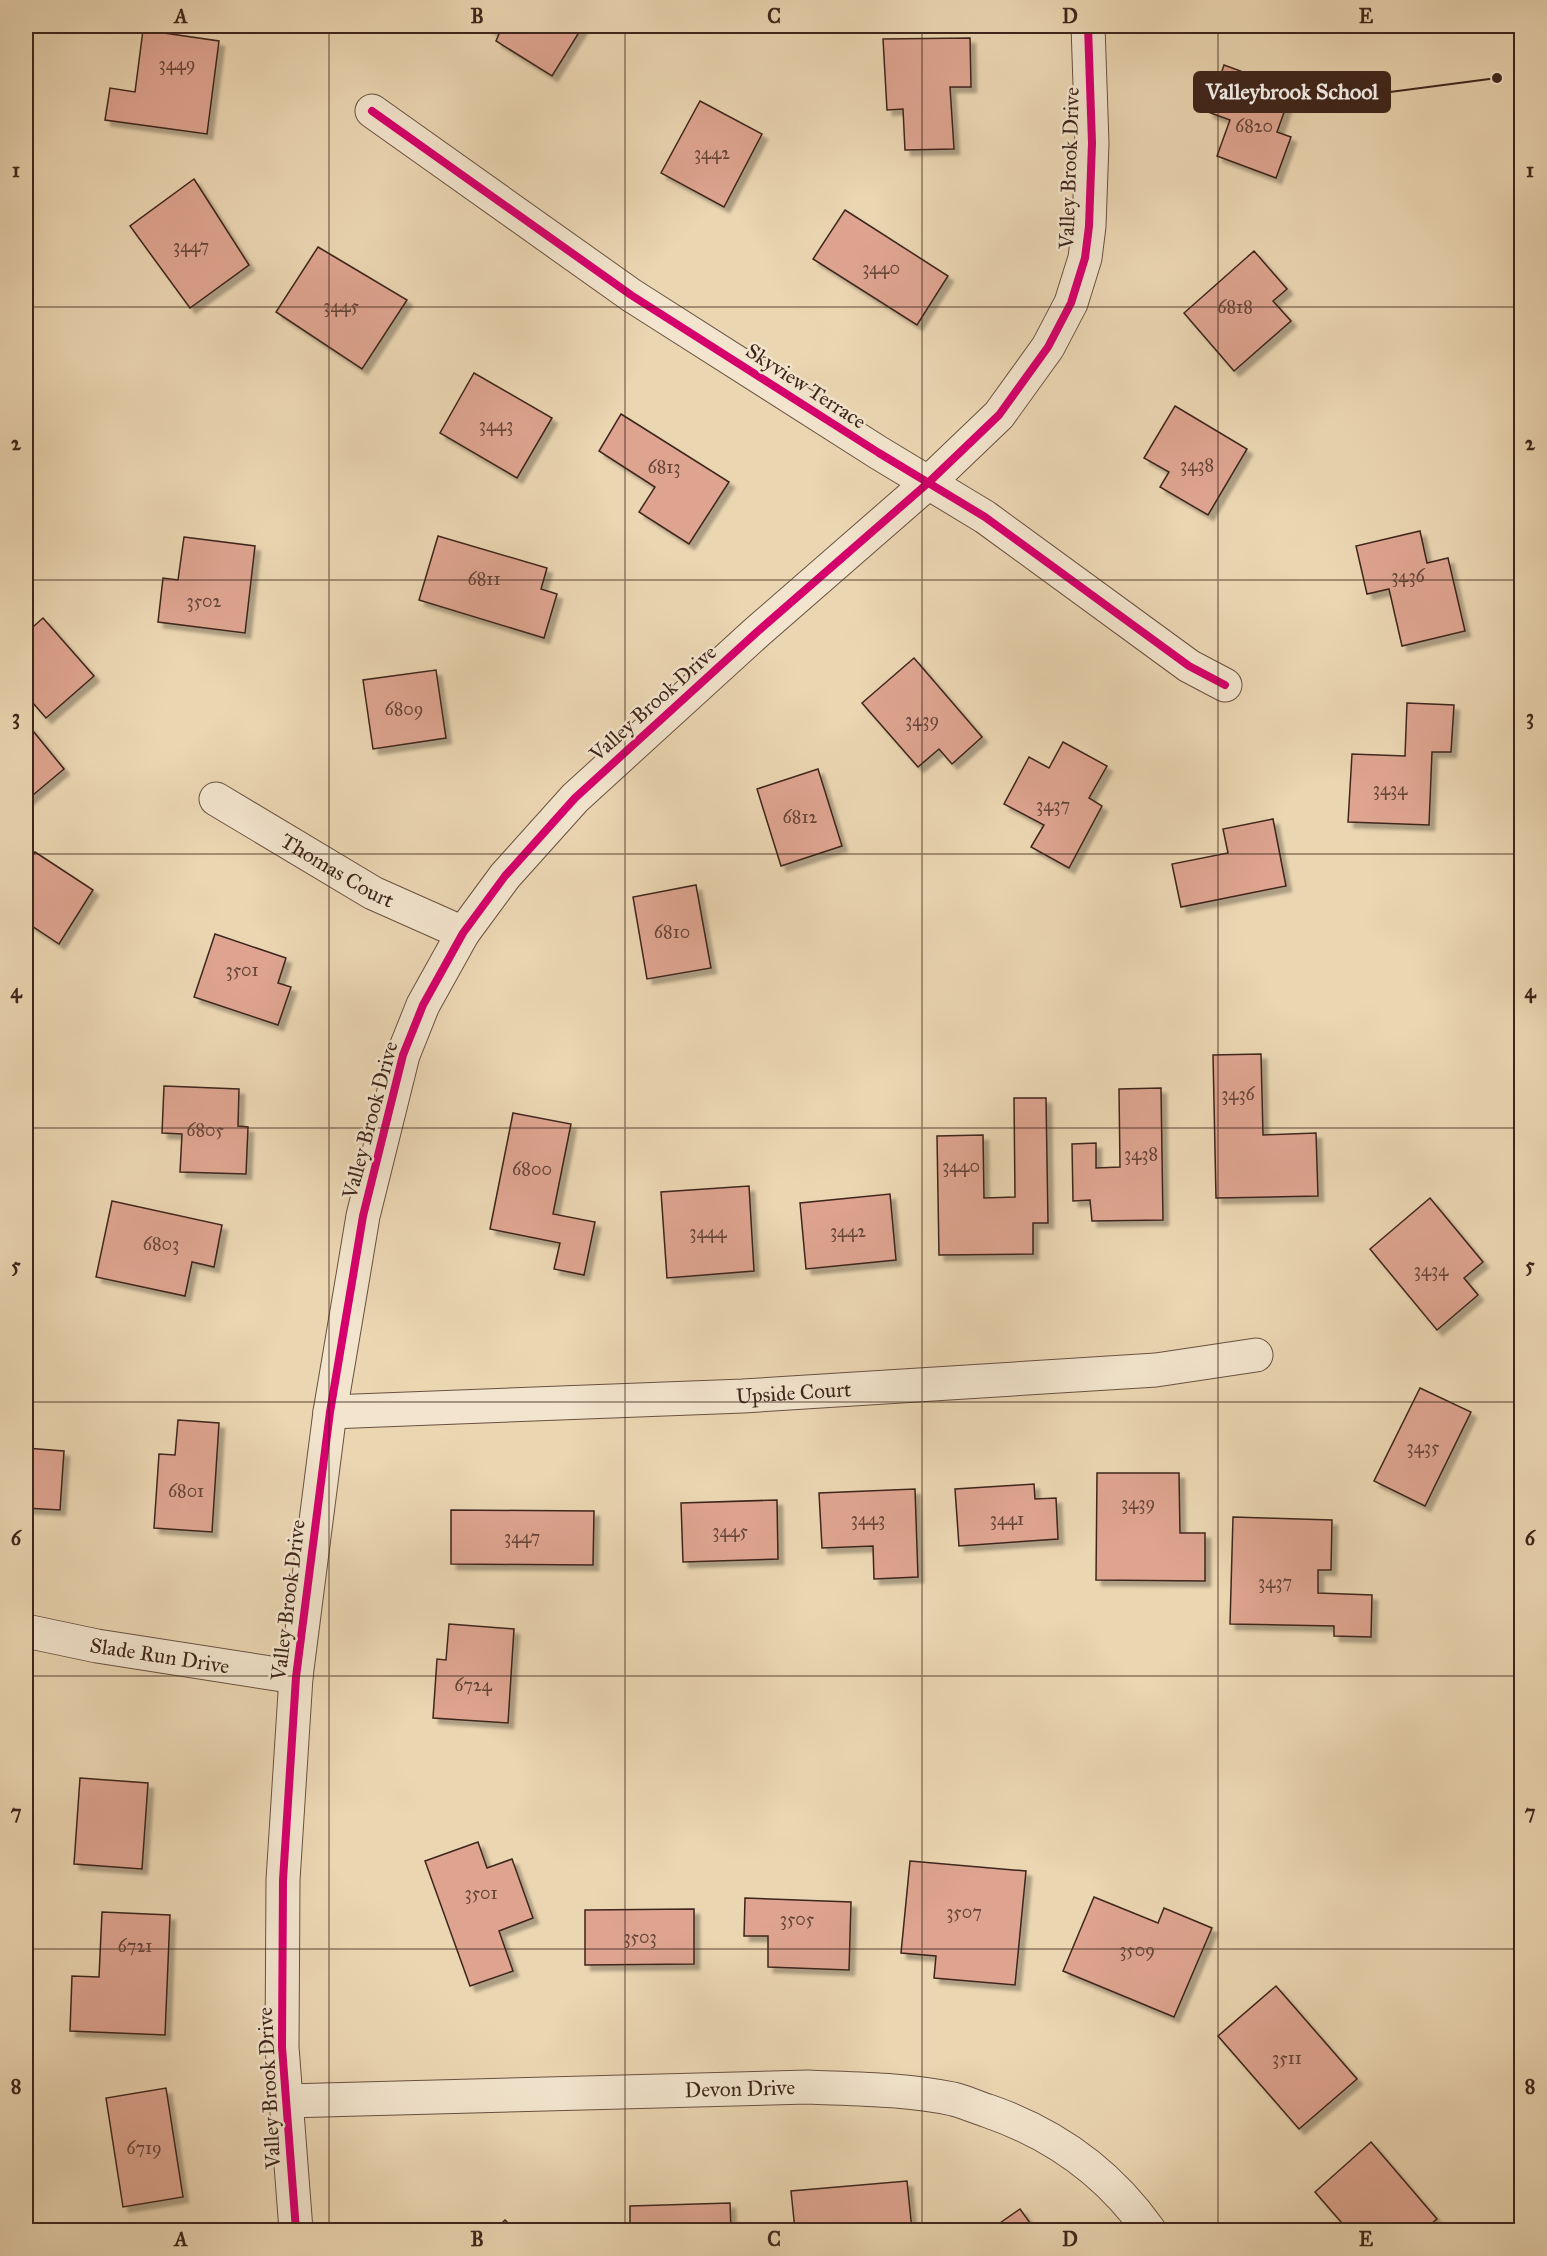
<svg xmlns="http://www.w3.org/2000/svg" width="1547" height="2256" viewBox="0 0 1547 2256" font-family="'IM FELL Great Primer',serif">
  <style>
    .building { fill: #dea490; stroke: #3e251b; stroke-width: 1.5; filter: url(#shadow) }
    .lines { fill: none; stroke-linecap: round; stroke-linejoin: round }
    .minor-casing { stroke: #695141; stroke-width: 35 }
    .tertiary-casing { stroke: #695141; stroke-width: 35 }
    .minor { stroke: #f2e4cd; stroke-width: 33 }
    .tertiary { stroke: #f2e4cd; stroke-width: 33 }
    .cycleway-casing { stroke: #f2e4cd; stroke-width: 11 }
    .cycleway { stroke: #d6006c; stroke-width: 8 }
    .grid { fill: none; stroke: #3e251b; stroke-width: 1.5; stroke-opacity: 0.55 }
    .labels { text-anchor: middle; stroke-width: 5; stroke-linejoin: round; paint-order: stroke }
    .number-label { font-size: 18px; fill: #664538 }
    .street-label { font-size: 21px; fill: #3e251b; stroke: #f2e4cd }
    .leader { fill: none; stroke: #3e251b; stroke-width: 2 }
    .callout-dot { fill: #3e251b; stroke: #f2e4cd; stroke-width: 2 }
    .callout { fill: #3e251b; stroke: #3e251b; stroke-width: 2 }
    .callout-label { font-size: 22px; text-anchor: middle; font-weight: bold; fill: #fff }
    .neatline { fill: none; stroke: #3e251b; stroke-width: 2 }
    .grid-label { font-size: 20px; text-anchor: middle; font-weight: bold; fill: #3e251b }
  </style>
  <defs>
    <filter id="shadow"><feDropShadow dx="5.5" dy="5.5" stdDeviation="1.5" flood-color="#0004"/></filter>
  </defs>
  <rect width="100%" height="100%" fill="#ebd6b2"/>
  <filter id="stains"><feTurbulence type="fractalNoise" baseFrequency=".00333" numOctaves="4"/><feColorMatrix values="0 0 0 0 .2 0 0 0 0 .09 0 0 0 0 .02 0 0 0 .5 -.17"/></filter>
  <radialGradient id="worn" r=".72"><stop offset=".6" stop-color="#630" stop-opacity="0"/><stop offset="1" stop-color="#630" stop-opacity=".3"/></radialGradient>
  <g class="building">
    <polygon points="485,26 583,26 552,76 496,41 499,34"/>
    <polygon points="143,30 219,41 207,134 105,120 110,88 135,92"/>
    <polygon points="970,38 971,87 950,87 954,149 905,150 903,109 887,110 883,39"/>
    <polygon points="1224,65 1292,90 1277,132 1291,137 1276,178 1217,156 1230,120 1208,112"/>
    <polygon points="700,101 762,134 724,207 661,173"/>
    <polygon points="194,179 249,265 190,308 130,226"/>
    <polygon points="845,210 948,276 917,325 813,259"/>
    <polygon points="318,247 407,300 362,369 276,312"/>
    <polygon points="1254,251 1287,289 1273,301 1291,321 1234,371 1184,313"/>
    <polygon points="474,373 552,418 517,478 440,433"/>
    <polygon points="1175,406 1247,449 1208,515 1160,487 1169,472 1144,458"/>
    <polygon points="621,414 729,482 689,544 639,512 655,487 599,451"/>
    <polygon points="1420,531 1427,563 1448,558 1465,631 1402,646 1389,589 1367,594 1356,546"/>
    <polygon points="438,536 547,568 541,589 557,594 544,638 419,600"/>
    <polygon points="184,537 255,546 245,633 158,622 163,578 178,580"/>
    <polygon points="43,618 94,676 46,718 26,695 26,633"/>
    <polygon points="914,658 982,737 952,764 939,749 918,767 862,703"/>
    <polygon points="436,670 446,738 373,749 363,680"/>
    <polygon points="1407,703 1454,705 1451,752 1432,752 1429,825 1348,822 1352,754 1405,756"/>
    <polygon points="29,726 64,769 27,800 26,729"/>
    <polygon points="1063,742 1107,766 1089,798 1102,806 1069,868 1031,847 1044,825 1004,804 1029,757 1049,768"/>
    <polygon points="818,769 842,846 781,866 757,789"/>
    <polygon points="1273,819 1286,886 1181,907 1172,864 1228,853 1223,829"/>
    <polygon points="35,852 93,890 59,944 26,922 26,866"/>
    <polygon points="696,885 711,968 647,979 633,897"/>
    <polygon points="215,934 286,958 278,983 291,987 278,1025 194,997"/>
    <polygon points="1261,1054 1263,1135 1316,1133 1318,1196 1216,1198 1213,1055"/>
    <polygon points="164,1086 239,1089 238,1126 248,1127 246,1174 180,1172 182,1134 162,1133"/>
    <polygon points="1161,1088 1163,1220 1092,1221 1090,1200 1073,1201 1072,1144 1096,1143 1096,1168 1120,1167 1119,1089"/>
    <polygon points="1014,1098 1046,1098 1048,1223 1033,1223 1033,1254 939,1255 937,1136 983,1135 984,1198 1015,1197"/>
    <polygon points="513,1113 571,1124 553,1214 595,1222 584,1275 554,1269 560,1243 490,1229"/>
    <polygon points="749,1186 754,1271 667,1278 661,1192"/>
    <polygon points="890,1194 896,1260 806,1269 800,1203"/>
    <polygon points="1430,1198 1483,1262 1464,1278 1478,1295 1437,1330 1370,1249"/>
    <polygon points="112,1201 222,1225 214,1267 192,1262 185,1296 96,1277"/>
    <polygon points="1420,1388 1471,1412 1425,1506 1374,1481"/>
    <polygon points="178,1420 219,1423 212,1532 154,1528 159,1454 175,1455"/>
    <polygon points="26,1448 64,1451 60,1510 26,1508"/>
    <polygon points="1097,1473 1179,1473 1180,1533 1205,1533 1205,1581 1096,1580"/>
    <polygon points="1034,1484 1035,1499 1056,1498 1058,1539 959,1546 955,1489"/>
    <polygon points="915,1489 918,1577 874,1579 873,1546 822,1548 819,1493"/>
    <polygon points="777,1500 778,1559 683,1562 681,1503"/>
    <polygon points="451,1510 594,1511 593,1565 451,1564"/>
    <polygon points="1233,1517 1332,1520 1331,1570 1318,1570 1318,1593 1372,1595 1371,1637 1334,1636 1334,1626 1230,1624"/>
    <polygon points="449,1624 514,1629 508,1723 433,1718 437,1659 446,1660"/>
    <polygon points="80,1778 148,1783 142,1869 74,1864"/>
    <polygon points="478,1842 487,1868 512,1859 533,1918 499,1931 513,1971 470,1986 425,1861"/>
    <polygon points="910,1861 1026,1871 1015,1985 934,1978 936,1956 901,1953"/>
    <polygon points="1094,1897 1158,1923 1164,1908 1212,1928 1174,2017 1063,1971"/>
    <polygon points="745,1898 851,1902 849,1970 768,1967 768,1936 744,1936"/>
    <polygon points="694,1909 694,1964 585,1965 585,1910"/>
    <polygon points="102,1912 170,1915 165,2035 70,2031 72,1976 99,1977"/>
    <polygon points="1276,1986 1357,2079 1299,2129 1218,2036"/>
    <polygon points="166,2088 183,2197 123,2207 106,2098"/>
    <polygon points="1371,2142 1437,2219 1424,2230 1348,2230 1315,2192"/>
    <polygon points="907,2181 912,2230 795,2230 791,2191"/>
    <polygon points="730,2203 731,2230 630,2230 630,2206"/>
    <polygon points="1020,2209 1035,2230 990,2230"/>
    <polygon points="505,2220 515,2230 495,2230"/>
  </g>
  <g class="lines">
    <g class="minor-casing">
      <g id="minor">
        <polyline points="372,111 631,295 879,453 985,517 1189,666 1225,685"/>
        <path id="s1" d="M216,799L373,893L463,933"/>
        <path id="s2" d="M330,1412L743,1396L1156,1370L1256,1355"/>
        <path id="s3" d="M26,1631L97,1646L296,1677"/>
        <path id="s4" d="M286,2101L808,2087C856,2089 906,2089 953,2099C965,2102 976,2107 988,2111C1055,2134 1108,2172 1149,2230"/>
      </g>
    </g>
    <g class="tertiary-casing">
      <polyline id="tertiary" points="296,2230 282,2047 283,1880 296,1677 330,1412 354,1270 363,1216 403,1055 423,1005 463,933 505,876 575,798 757,632 928,483 999,415 1048,347 1071,303 1085,258 1089,226 1092,143 1088,26"/>
    </g>
    <use href="#minor" class="minor"/>
    <use href="#tertiary" class="tertiary"/>
    <g class="cycleway-casing">
      <g id="cycleway">
        <polyline points="372,111 631,295 879,453 985,517 1189,666 1225,685"/>
        <polyline points="296,2230 282,2047 283,1880 296,1677 330,1412 354,1270 363,1216 403,1055 423,1005 463,933 505,876 575,798 757,632 928,483 999,415 1048,347 1071,303 1085,258 1089,226 1092,143 1088,26"/>
      </g>
    </g>
    <use href="#cycleway" class="cycleway"/>
  </g>
  <path class="grid" d="M329,26V2230M625,26V2230M922,26V2230M1218,26V2230M26,307H1522M26,580H1522M26,854H1522M26,1128H1522M26,1402H1522M26,1676H1522M26,1949H1522"/>
  <g class="labels">
    <g class="number-label">
      <text x="177" y="70">3449</text>
      <text x="1254" y="132">6820</text>
      <text x="712" y="159">3442</text>
      <text x="191" y="252">3447</text>
      <text x="881" y="274">3440</text>
      <text x="341" y="312">3445</text>
      <text x="1235" y="313">6818</text>
      <text x="496" y="431">3443</text>
      <text x="1197" y="471">3438</text>
      <text x="664" y="473">6813</text>
      <text x="1408" y="582">3436</text>
      <text x="484" y="585">6811</text>
      <text x="204" y="607">3502</text>
      <text x="404" y="715">6809</text>
      <text x="922" y="726">3439</text>
      <text x="1390" y="795">3434</text>
      <text x="1053" y="811">3437</text>
      <text x="800" y="823">6812</text>
      <text x="672" y="938">6810</text>
      <text x="242" y="976">3501</text>
      <text x="1238" y="1100">3436</text>
      <text x="205" y="1136">6805</text>
      <text x="1141" y="1160">3438</text>
      <text x="961" y="1172">3440</text>
      <text x="532" y="1175">6800</text>
      <text x="848" y="1237">3442</text>
      <text x="708" y="1238">3444</text>
      <text x="161" y="1250">6803</text>
      <text x="1431" y="1276">3434</text>
      <text x="1423" y="1453">3435</text>
      <text x="186" y="1497">6801</text>
      <text x="1138" y="1509">3439</text>
      <text x="868" y="1525">3443</text>
      <text x="1007" y="1525">3441</text>
      <text x="730" y="1537">3445</text>
      <text x="522" y="1543">3447</text>
      <text x="1275" y="1588">3437</text>
      <text x="473" y="1691">6724</text>
      <text x="481" y="1899">3501</text>
      <text x="964" y="1918">3507</text>
      <text x="797" y="1925">3505</text>
      <text x="640" y="1943">3503</text>
      <text x="135" y="1952">6721</text>
      <text x="1137" y="1956">3509</text>
      <text x="1287" y="2064">3511</text>
      <text x="144" y="2154">6719</text>
    </g>
    <g class="street-label">
      <text transform="translate(1069 168) rotate(-88)" y="7">Valley Brook Drive</text>
      <text transform="translate(806 386) rotate(33)" y="7">Skyview Terrace</text>
      <text transform="translate(653 703) rotate(-42)" y="7">Valley Brook Drive</text>
      <text dy="7" stroke="none"><textPath href="#s1" startOffset="141">Thomas Court</textPath></text>
      <text transform="translate(370 1120) rotate(-75)" y="7">Valley Brook Drive</text>
      <text dy="7" stroke="none"><textPath href="#s2" startOffset="464">Upside Court</textPath></text>
      <text transform="translate(288 1600) rotate(-83)" y="7">Valley Brook Drive</text>
      <text dy="7" stroke="none"><textPath href="#s3" startOffset="136">Slade Run Drive</textPath></text>
      <text transform="translate(269 2088) rotate(-93)" y="7">Valley Brook Drive</text>
      <text dy="7" stroke="none"><textPath href="#s4" startOffset="454">Devon Drive</textPath></text>
    </g>
  </g>
  <path class="leader" d="M1497 78L1390 92"/>
  <circle class="callout-dot" cx="1497" cy="78" r="6"/>
  <rect class="callout" x="1194" y="72" width="196" height="40" rx="6"/>
  <g class="callout-label">
    <text x="1292" y="99">Valleybrook School</text>
  </g>
  <rect width="1547" height="2256" fill="none" stroke="#ebd6b2" stroke-width="66"/>
  <rect x="33" y="33" width="1481" height="2190" class="neatline"/>
  <g class="grid-label">
    <text x="181" y="23">A</text>
    <text x="477" y="23">B</text>
    <text x="774" y="23">C</text>
    <text x="1070" y="23">D</text>
    <text x="1366" y="23">E</text>
    <text x="16" y="177">1</text>
    <text x="1530" y="177">1</text>
    <text x="16" y="450">2</text>
    <text x="1530" y="450">2</text>
    <text x="16" y="724">3</text>
    <text x="1530" y="724">3</text>
    <text x="16" y="998">4</text>
    <text x="1530" y="998">4</text>
    <text x="16" y="1272">5</text>
    <text x="1530" y="1272">5</text>
    <text x="16" y="1545">6</text>
    <text x="1530" y="1545">6</text>
    <text x="16" y="1819">7</text>
    <text x="1530" y="1819">7</text>
    <text x="16" y="2093">8</text>
    <text x="1530" y="2093">8</text>
    <text x="181" y="2246">A</text>
    <text x="477" y="2246">B</text>
    <text x="774" y="2246">C</text>
    <text x="1070" y="2246">D</text>
    <text x="1366" y="2246">E</text>
  </g>
  <rect width="100%" height="100%" filter="url(#stains)"/>
  <rect width="100%" height="100%" fill="url(#worn)"/>
</svg>
